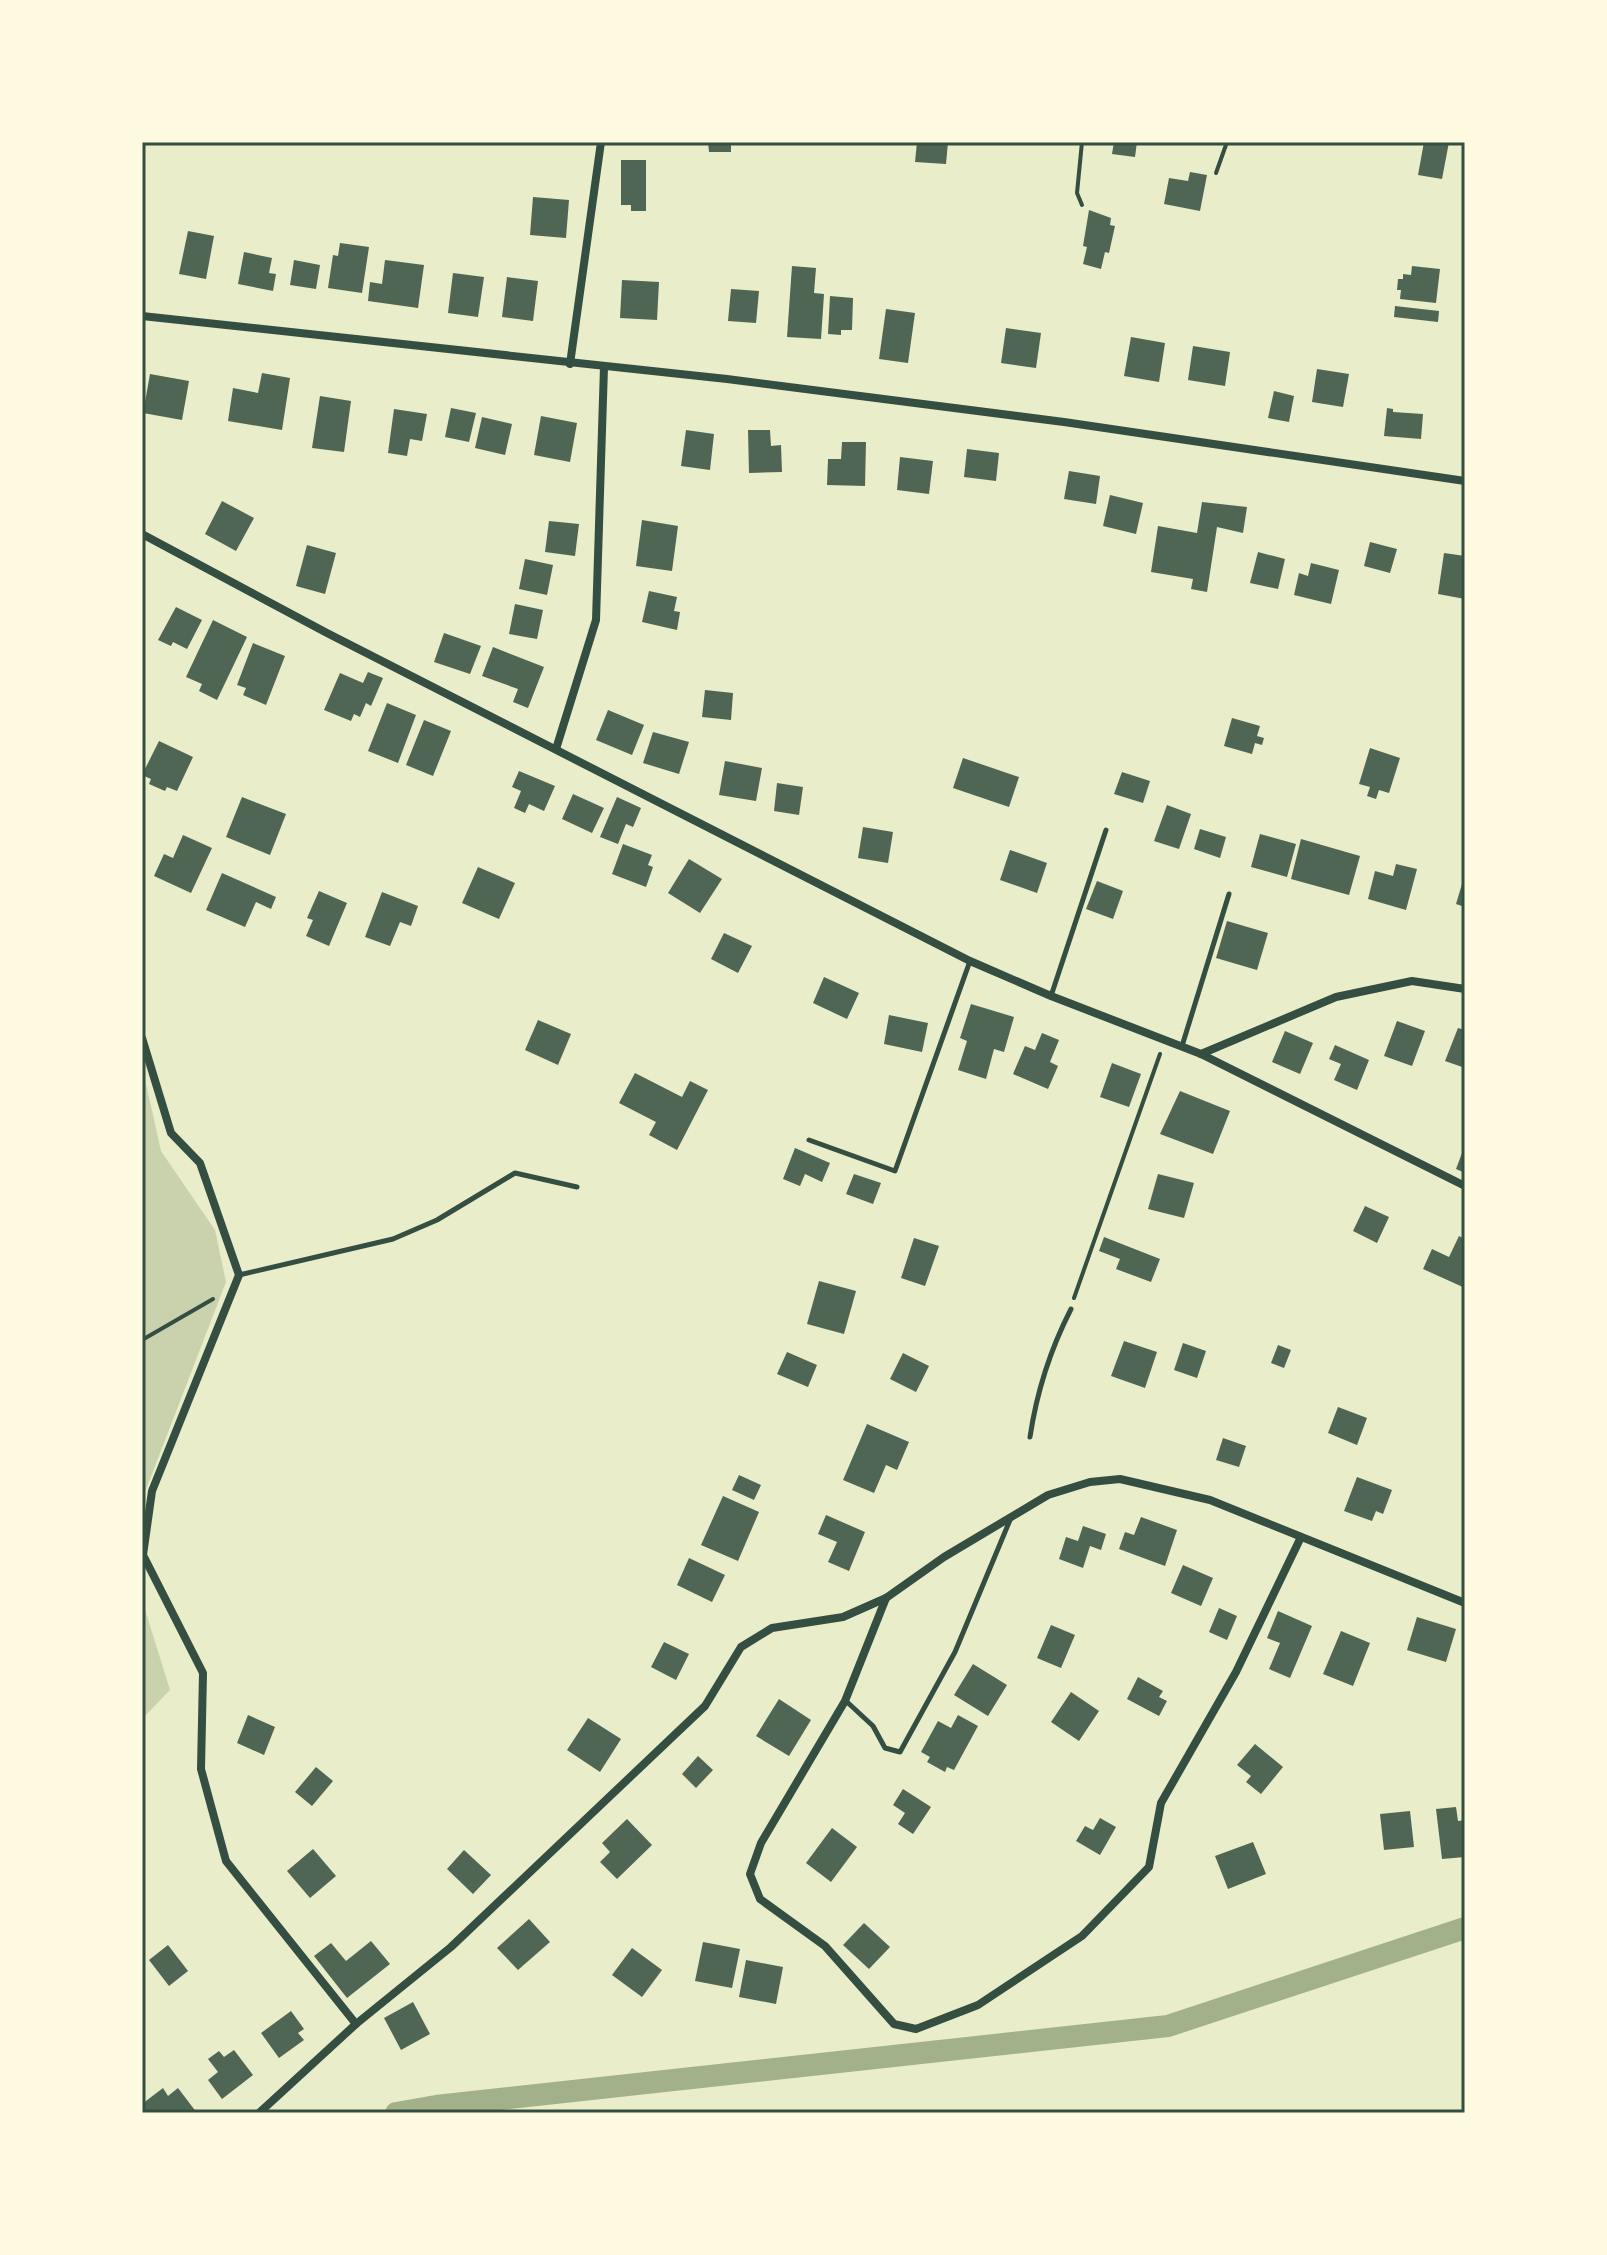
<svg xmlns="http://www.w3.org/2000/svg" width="1607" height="2255" viewBox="0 0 1607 2255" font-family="'PT Sans Narrow',sans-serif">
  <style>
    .green { fill: #cad2ad }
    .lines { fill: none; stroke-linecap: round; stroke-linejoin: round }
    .canal { stroke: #a3b18a; stroke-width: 22 }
    .building { fill: #4f6655 }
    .path { stroke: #344e41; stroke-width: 4 }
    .service { stroke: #344e41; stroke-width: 5 }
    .minor { stroke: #344e41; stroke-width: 8 }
    .neatline { fill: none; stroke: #344e41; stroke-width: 3 }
  </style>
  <rect width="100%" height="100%" fill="#e9edc9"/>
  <g class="green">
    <polygon points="142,1066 161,1151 215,1230 226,1282 145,1492 142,1506"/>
    <polygon points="142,1600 170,1690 142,1719"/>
  </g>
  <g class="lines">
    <polyline class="canal" points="396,2113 436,2106 1168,2026 1465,1928"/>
  </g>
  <g class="building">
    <polygon points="708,142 731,142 731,152 709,152"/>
    <polygon points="917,142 948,142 946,164 915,162"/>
    <polygon points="1114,142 1137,142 1135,157 1112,154"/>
    <polygon points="1424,142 1449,142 1442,179 1418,175"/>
    <polygon points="621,160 646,160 646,211 631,211 631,205 621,205"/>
    <polygon points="1190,172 1207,175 1200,211 1164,204 1169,178 1188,181"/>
    <polygon points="533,197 569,200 566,238 530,235"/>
    <polygon points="1089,210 1111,218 1110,225 1115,226 1109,253 1105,252 1101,269 1083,264 1087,247 1083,246"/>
    <polygon points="188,231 214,236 206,279 179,274"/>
    <polygon points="340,243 369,247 362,293 328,288 333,255 338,256"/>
    <polygon points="244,252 272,258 269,273 276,274 273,291 238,284"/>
    <polygon points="294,260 320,265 316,289 290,285"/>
    <polygon points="385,260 424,265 418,308 368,301 370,282 382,284"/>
    <polygon points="792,266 816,268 814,293 824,294 821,339 787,337"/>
    <polygon points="1412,266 1440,269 1436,303 1400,299 1401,290 1397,290 1398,279 1403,279 1403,274 1411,275"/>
    <polygon points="453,273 484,277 478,317 448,313"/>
    <polygon points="507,277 538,281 533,321 502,317"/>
    <polygon points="622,280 659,282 657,320 620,318"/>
    <polygon points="731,289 759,291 756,323 728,321"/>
    <polygon points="830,296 853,298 852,330 841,330 841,335 828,334"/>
    <polygon points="1395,306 1439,311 1438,322 1394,317"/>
    <polygon points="886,309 915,313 908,363 879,359"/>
    <polygon points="1006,328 1041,333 1036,368 1001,363"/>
    <polygon points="1131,337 1165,343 1159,382 1124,376"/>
    <polygon points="1193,346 1230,352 1225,386 1188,380"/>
    <polygon points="1317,369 1349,374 1343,407 1312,402"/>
    <polygon points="262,373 290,378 282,430 228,421 233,388 258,393"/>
    <polygon points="150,374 189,381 182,420 143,413"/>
    <polygon points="1274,391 1294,396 1289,422 1268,418"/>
    <polygon points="320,396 351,401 344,452 312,448"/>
    <polygon points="451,408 476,413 469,442 445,437"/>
    <polygon points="1387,408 1393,409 1393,412 1423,414 1421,439 1384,436"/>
    <polygon points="394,409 427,414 422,441 410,439 407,456 388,453"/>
    <polygon points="541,416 577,423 570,462 534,455"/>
    <polygon points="482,417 512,424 505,455 475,448"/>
    <polygon points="686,430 714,434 710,470 681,466"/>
    <polygon points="748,430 770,430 771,446 781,445 782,472 749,473"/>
    <polygon points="842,442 866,442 865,486 827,485 828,459 841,459"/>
    <polygon points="967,449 999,453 996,481 964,477"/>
    <polygon points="900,457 933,461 929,494 897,490"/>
    <polygon points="1069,471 1100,476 1096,504 1064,499"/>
    <polygon points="1110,495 1143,503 1136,534 1103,526"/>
    <polygon points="222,501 254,518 236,551 205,534"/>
    <polygon points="1202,502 1247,507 1243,533 1217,527 1207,592 1191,589 1193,579 1151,572 1158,526 1197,533"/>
    <polygon points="642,520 678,526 672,571 636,566"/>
    <polygon points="549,521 579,524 575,556 545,552"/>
    <polygon points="1370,542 1397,549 1390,573 1364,566"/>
    <polygon points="307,545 336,553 325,594 296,586"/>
    <polygon points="1258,552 1285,559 1278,589 1250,583"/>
    <polygon points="1444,553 1465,556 1465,599 1438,594"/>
    <polygon points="525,559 553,565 547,595 519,589"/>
    <polygon points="1311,563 1339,570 1331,604 1294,595 1299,573 1308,576"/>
    <polygon points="649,591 677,597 674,611 680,612 677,630 642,622"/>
    <polygon points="515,604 543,610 537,639 509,634"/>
    <polygon points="176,607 202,620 187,649 173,642 171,646 158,640"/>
    <polygon points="213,620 247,637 217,700 199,691 202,684 186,677"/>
    <polygon points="444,633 481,646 470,674 434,662"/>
    <polygon points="253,643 285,656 266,705 243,695 246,688 237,685"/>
    <polygon points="493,647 544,667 528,708 513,702 518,689 482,676"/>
    <polygon points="368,672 383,678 371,706 366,703 360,717 354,714 351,721 324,710 340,673 363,683"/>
    <polygon points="705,690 733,693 731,720 702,717"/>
    <polygon points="387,703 416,715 398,763 368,751"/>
    <polygon points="608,710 644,725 632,755 596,740"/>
    <polygon points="1232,718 1260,726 1257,736 1264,738 1262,745 1255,743 1252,754 1224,746"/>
    <polygon points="424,720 451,731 433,776 406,765"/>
    <polygon points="653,732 689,742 679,774 643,763"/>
    <polygon points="159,741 193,757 177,791 167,787 165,791 149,784 151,779 142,775"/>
    <polygon points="1370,748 1400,758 1389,793 1379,790 1376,799 1367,796 1370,787 1359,784"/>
    <polygon points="963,758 1019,777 1009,807 953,788"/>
    <polygon points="725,761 762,768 756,801 719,795"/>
    <polygon points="519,771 555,786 544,811 529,804 525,813 514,808 521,791 512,787"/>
    <polygon points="1122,772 1150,781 1143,803 1114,794"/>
    <polygon points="777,783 803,787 799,815 774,811"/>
    <polygon points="573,794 604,808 592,833 562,819"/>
    <polygon points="242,797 286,814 270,855 226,837"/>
    <polygon points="617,797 641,808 633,827 626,824 618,844 600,837"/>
    <polygon points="1167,805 1191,814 1179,849 1154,841"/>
    <polygon points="863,827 893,832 888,863 858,858"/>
    <polygon points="1200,829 1226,837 1220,858 1194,849"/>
    <polygon points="1260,834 1296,844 1287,877 1251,867"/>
    <polygon points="183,835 212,848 191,893 154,876 164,854 173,858"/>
    <polygon points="1301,839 1360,856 1349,895 1291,879"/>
    <polygon points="623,844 652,855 648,865 653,867 646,887 612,874"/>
    <polygon points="1010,850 1047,863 1037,893 1000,880"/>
    <polygon points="689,859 722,879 700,913 668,893"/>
    <polygon points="1396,864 1417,869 1406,910 1368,899 1375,871 1393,876"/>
    <polygon points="478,867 515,883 499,919 462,903"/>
    <polygon points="222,873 276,897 271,909 256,902 245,927 206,910"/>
    <polygon points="1097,881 1123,891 1113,919 1086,909"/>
    <polygon points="1462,884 1465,885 1465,907 1456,904"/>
    <polygon points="319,891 347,903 329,946 306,936 313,920 307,918"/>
    <polygon points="382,892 418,906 411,926 400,922 390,946 365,937"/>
    <polygon points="1227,921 1268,933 1257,970 1216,958"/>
    <polygon points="724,933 752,946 738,973 711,959"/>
    <polygon points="824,977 859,993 847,1019 813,1003"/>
    <polygon points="971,1004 1014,1017 1004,1052 994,1049 986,1079 958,1070 967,1041 960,1038"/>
    <polygon points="889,1015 928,1023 922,1052 884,1044"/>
    <polygon points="538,1020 571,1034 558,1065 525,1050"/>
    <polygon points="1397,1021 1425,1031 1412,1066 1384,1056"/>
    <polygon points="1458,1028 1465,1030 1465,1068 1445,1061"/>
    <polygon points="1285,1031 1313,1043 1300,1074 1272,1062"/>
    <polygon points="1042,1033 1059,1040 1050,1062 1058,1066 1048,1089 1013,1074 1025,1046 1035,1050"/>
    <polygon points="1335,1045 1369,1060 1357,1090 1334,1080 1341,1064 1329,1059"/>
    <polygon points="1112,1063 1141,1074 1129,1107 1100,1097"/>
    <polygon points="635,1073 682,1097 690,1081 708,1090 677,1150 649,1135 656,1122 619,1103"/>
    <polygon points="1180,1091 1230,1111 1213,1154 1160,1134"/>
    <polygon points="1465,1145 1465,1173 1456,1169"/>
    <polygon points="795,1148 830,1163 822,1182 805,1174 800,1186 783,1179"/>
    <polygon points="854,1174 881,1183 873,1204 846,1194"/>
    <polygon points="1158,1174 1194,1183 1184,1218 1148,1209"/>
    <polygon points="1365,1206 1389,1217 1377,1243 1353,1231"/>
    <polygon points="1459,1236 1465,1239 1465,1288 1423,1269 1432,1249 1449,1257"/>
    <polygon points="1104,1237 1160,1259 1151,1282 1116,1269 1120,1259 1099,1251"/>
    <polygon points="914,1238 939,1246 925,1286 901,1278"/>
    <polygon points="819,1281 856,1291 844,1334 807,1324"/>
    <polygon points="1124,1341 1157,1352 1145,1388 1111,1376"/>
    <polygon points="1183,1343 1206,1351 1197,1378 1174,1370"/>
    <polygon points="1278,1345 1291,1350 1284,1368 1271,1363"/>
    <polygon points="787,1352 817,1365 808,1387 777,1374"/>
    <polygon points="903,1353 929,1366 916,1392 890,1379"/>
    <polygon points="1338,1407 1367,1418 1357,1445 1328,1433"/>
    <polygon points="867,1424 909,1442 897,1470 886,1465 874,1493 843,1480"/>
    <polygon points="1223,1438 1246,1446 1239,1467 1216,1460"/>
    <polygon points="739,1475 761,1485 754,1500 732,1490"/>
    <polygon points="1357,1477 1392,1490 1383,1514 1376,1511 1372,1521 1344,1511"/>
    <polygon points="723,1496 759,1512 738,1561 701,1545"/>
    <polygon points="826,1515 865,1532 849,1571 828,1562 837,1542 818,1534"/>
    <polygon points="1141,1517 1177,1530 1165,1566 1119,1549 1125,1532 1134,1535"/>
    <polygon points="1083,1526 1106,1534 1101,1550 1090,1546 1083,1568 1059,1559 1066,1537 1078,1541"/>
    <polygon points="689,1558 725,1575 712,1602 677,1585"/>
    <polygon points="1183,1565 1213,1578 1201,1606 1171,1593"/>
    <polygon points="1219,1608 1237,1616 1227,1640 1209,1632"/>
    <polygon points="1278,1611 1312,1626 1290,1678 1269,1669 1280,1643 1267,1638"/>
    <polygon points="1417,1617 1456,1629 1446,1662 1407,1650"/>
    <polygon points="1051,1625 1075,1635 1061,1668 1037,1658"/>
    <polygon points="1341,1631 1370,1643 1353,1686 1323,1674"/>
    <polygon points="664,1642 689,1654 676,1680 651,1667"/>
    <polygon points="973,1664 1007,1685 988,1716 954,1695"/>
    <polygon points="1138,1677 1163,1691 1159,1697 1167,1701 1159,1716 1127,1699"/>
    <polygon points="1071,1692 1099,1711 1079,1741 1051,1722"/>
    <polygon points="779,1699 811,1720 789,1756 756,1736"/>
    <polygon points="248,1715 275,1727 264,1755 237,1743"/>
    <polygon points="958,1715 978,1726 954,1770 947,1767 945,1772 927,1762 930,1757 921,1752 938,1721 951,1728"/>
    <polygon points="588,1718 621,1739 600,1772 567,1750"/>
    <polygon points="1255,1744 1283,1767 1261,1794 1246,1782 1251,1776 1237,1765"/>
    <polygon points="698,1756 713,1770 696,1788 682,1774"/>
    <polygon points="316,1767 333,1781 312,1806 295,1792"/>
    <polygon points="903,1789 931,1807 913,1834 898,1824 905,1813 893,1805"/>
    <polygon points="1456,1807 1458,1821 1465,1820 1465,1857 1442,1859 1436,1809"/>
    <polygon points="1410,1811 1414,1847 1384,1850 1380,1814"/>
    <polygon points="1100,1818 1116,1827 1100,1855 1076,1841 1085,1826 1093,1830"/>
    <polygon points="627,1819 652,1845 617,1879 600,1862 610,1852 602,1843"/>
    <polygon points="832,1828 857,1847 831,1882 806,1863"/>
    <polygon points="1253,1842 1266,1874 1228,1889 1215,1856"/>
    <polygon points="313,1849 336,1876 310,1898 287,1871"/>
    <polygon points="464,1850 491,1875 473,1894 447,1869"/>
    <polygon points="529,1919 550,1942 518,1970 497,1948"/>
    <polygon points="864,1923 890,1947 869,1969 843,1945"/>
    <polygon points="371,1941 390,1964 347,1998 314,1956 331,1943 346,1961"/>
    <polygon points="703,1942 740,1949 732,1988 695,1981"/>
    <polygon points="168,1945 188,1971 169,1986 149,1960"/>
    <polygon points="632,1948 662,1970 642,1997 612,1975"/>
    <polygon points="746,1960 783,1967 776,2004 739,1997"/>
    <polygon points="413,2002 430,2034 401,2050 384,2018"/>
    <polygon points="291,2011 304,2029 298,2033 304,2040 279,2058 261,2033"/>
    <polygon points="234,2050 253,2075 222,2099 208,2080 218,2072 208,2059 219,2051 224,2057"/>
    <polygon points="163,2088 168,2096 178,2088 197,2113 142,2113 142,2104"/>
  </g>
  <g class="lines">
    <g class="path">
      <polyline points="1082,142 1077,193 1082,205"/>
      <polyline points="1216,173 1227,142"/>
      <polyline points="1074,1298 1160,1054"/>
      <polyline points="142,1340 213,1299"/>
    </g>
    <g class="service">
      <polyline points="1051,996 1106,830"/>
      <polyline points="1182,1046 1229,894"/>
      <polyline points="809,1140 895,1171 970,961"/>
      <polyline points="239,1275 393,1239 437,1220 515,1173 577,1187"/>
      <path d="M1030,1437C1037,1390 1050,1350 1071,1309"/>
      <polyline points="846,1701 873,1726 885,1748 900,1752 955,1652 1010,1520"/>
    </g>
    <g class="minor">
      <polyline points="142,316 727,379 1064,422 1465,481"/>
      <polyline points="570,364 601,142"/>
      <polyline points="142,534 327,633 970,961 1051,996 1201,1054 1465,1186"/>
      <polyline points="556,749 596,620 604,367"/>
      <polyline points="142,1038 171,1133 200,1163 239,1275 152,1491 143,1555 203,1673 201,1769 226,1861 356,2024"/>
      <polyline points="1201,1054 1336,997 1412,981 1465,989"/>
      <polyline points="886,1598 845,1701 761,1843 750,1874 760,1899 825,1946 894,2024 916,2029 978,2005 1082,1936 1149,1867 1161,1803 1236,1672 1301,1537"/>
      <polyline points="259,2113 356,2024 451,1947 705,1706 741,1647 772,1628 843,1617 886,1598 944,1557 1048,1495 1090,1482 1120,1479 1210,1500 1465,1603"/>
    </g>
  </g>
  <rect width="1607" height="2255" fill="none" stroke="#fefae0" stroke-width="288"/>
  <rect x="144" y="144" width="1319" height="1967" class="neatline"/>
</svg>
